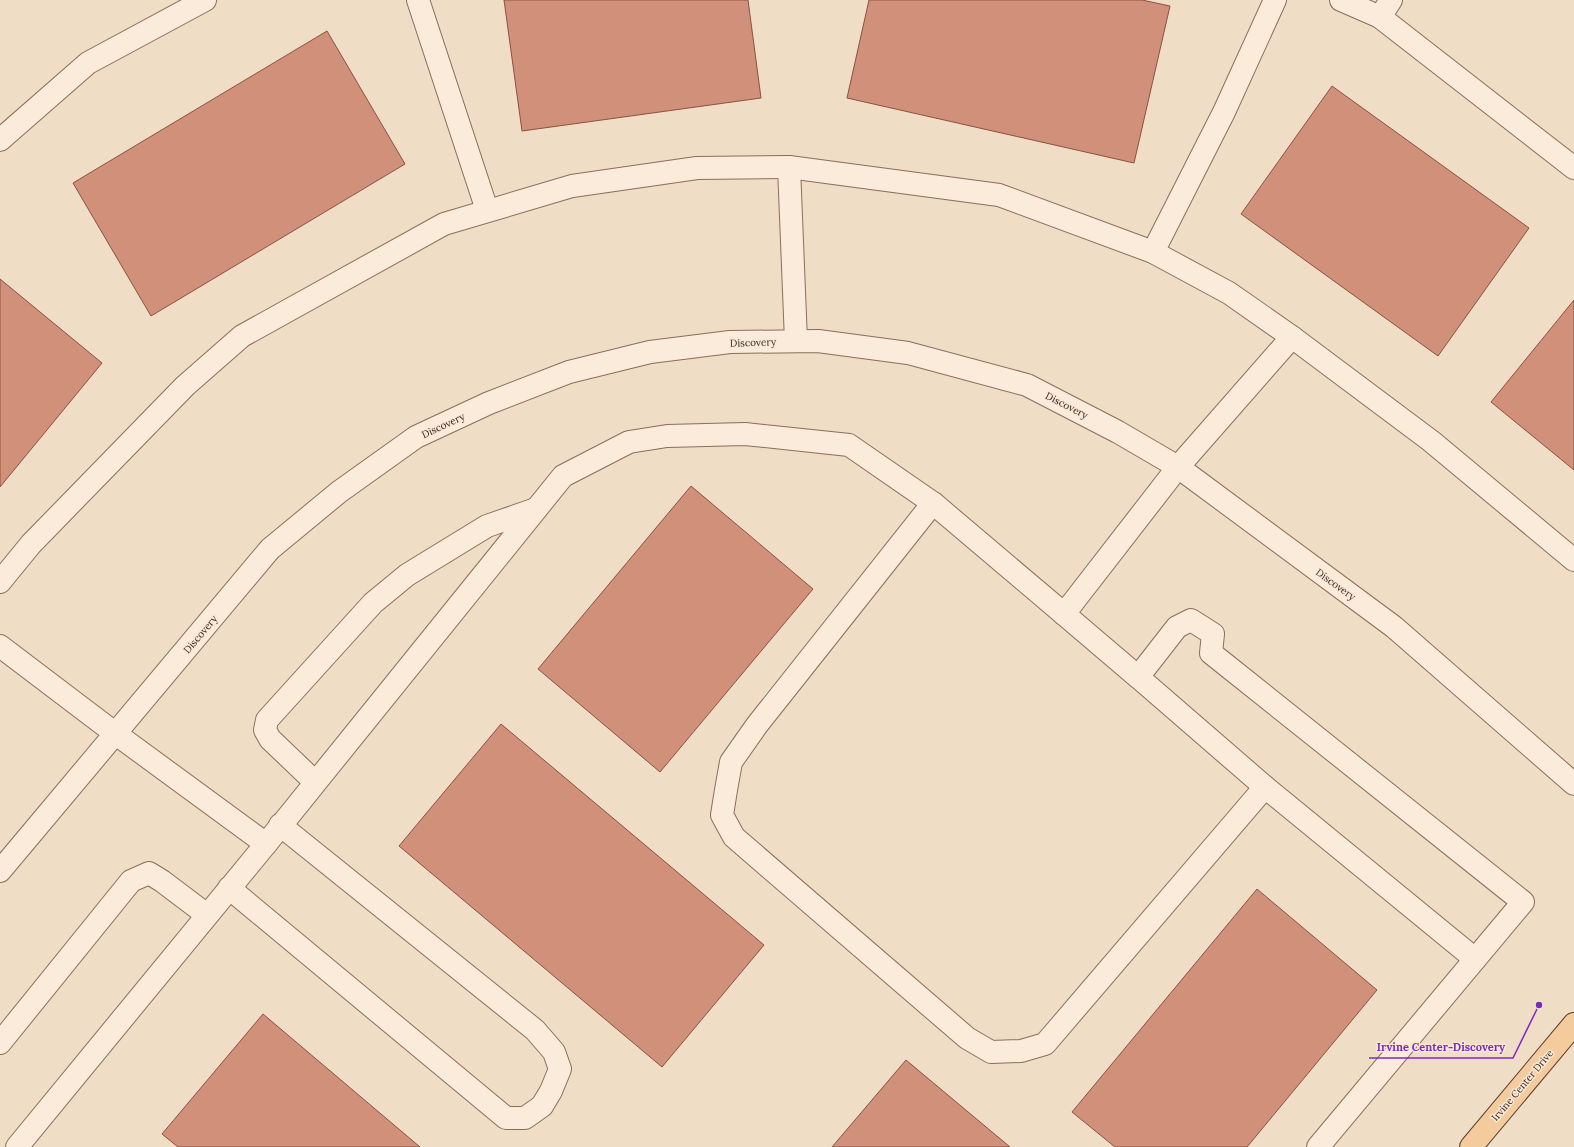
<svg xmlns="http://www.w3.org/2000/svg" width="1574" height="1147" viewBox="0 0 1574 1147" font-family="Lora,serif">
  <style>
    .building { fill: #d0907a; stroke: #8d513f }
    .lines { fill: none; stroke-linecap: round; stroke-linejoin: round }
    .minor-casing { stroke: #8c6d5b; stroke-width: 24 }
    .major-casing { stroke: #5a3c2f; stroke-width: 24 }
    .minor { stroke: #faebda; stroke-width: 22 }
    .major { stroke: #f4cb9d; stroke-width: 22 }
    .labels { text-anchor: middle; stroke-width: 3; stroke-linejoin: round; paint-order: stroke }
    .street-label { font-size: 10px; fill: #3c281f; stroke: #f7e8d6 }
    .leader { fill: none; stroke: #7b2cbf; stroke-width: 1.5 }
    .callout-dot { fill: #7b2cbf; stroke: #f7e8d6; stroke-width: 1.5 }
    .callout-label { font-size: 11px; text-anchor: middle; font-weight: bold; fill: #7b2cbf; stroke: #f7e8d6; stroke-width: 3; stroke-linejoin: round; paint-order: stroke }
  </style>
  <rect width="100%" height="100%" fill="#f0ddc6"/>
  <g class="building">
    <polygon points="504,0 748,0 761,98 522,131"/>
    <polygon points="869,0 1142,0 1170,6 1134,163 847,98"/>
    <polygon points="327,31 405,164 151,316 73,183"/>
    <polygon points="1332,86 1529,228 1438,356 1241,214"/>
    <polygon points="0,279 102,363 0,487"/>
    <polygon points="1574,300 1574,470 1491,402"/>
    <polygon points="691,486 813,589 660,772 538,669"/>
    <polygon points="501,724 764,945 662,1067 399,846"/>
    <polygon points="1257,889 1377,990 1247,1147 1115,1147 1072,1112"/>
    <polygon points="263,1014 420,1147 178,1147 162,1134"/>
    <polygon points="906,1060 1010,1147 832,1147"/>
  </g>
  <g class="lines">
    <g class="minor-casing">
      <g id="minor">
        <polyline points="418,0 487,210"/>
        <polyline points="1341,0 1380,17 1391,0"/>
        <polyline points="1380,17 1574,168"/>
        <polyline points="0,140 88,63 205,0"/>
        <polyline points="1153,252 1224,112 1275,0"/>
        <polyline points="1292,337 1431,441 1574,560"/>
        <polyline points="933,503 757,725 731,762 726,790 722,815 734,837 967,1038 991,1052 1021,1051 1045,1044 1265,787"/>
        <polyline points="0,582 31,544 185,386 242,336 444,224 572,186 697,168 789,167"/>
        <polyline points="1064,614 1138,677 1177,627 1191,620 1213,634 1211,653 1523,902 1318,1147"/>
        <polyline points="0,646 116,734 266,844 17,1147"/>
        <polyline points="1138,677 1265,787 1475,959"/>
        <polyline points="315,782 270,739 265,730 267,720 373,603 407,575 487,526 536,509"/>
        <polyline points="266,844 563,476 629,442 667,436 745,434 849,445 933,503 1064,614 1178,467 1292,337 1229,293 1153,252 999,195 789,167 796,341"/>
        <polyline points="0,871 270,549 339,492 416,437 489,403 569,372 650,352 730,342 818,341 908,353 1027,385 1118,432 1178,467 1394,627 1574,784"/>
        <polyline points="229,888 506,1118 525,1118 542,1106 551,1091 560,1069 554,1052 535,1030 280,825"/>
        <polyline points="0,1043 131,881 149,873 162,881 207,915"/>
      </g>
    </g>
    <g class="major-casing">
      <polyline id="major" points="1471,1147 1574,1024"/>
    </g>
    <use href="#minor" class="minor"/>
    <use href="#major" class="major"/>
  </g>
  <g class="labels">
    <g class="street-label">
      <text transform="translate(753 342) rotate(-2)" y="4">Discovery</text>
      <text transform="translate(1067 405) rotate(27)" y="4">Discovery</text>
      <text transform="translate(443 425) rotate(-25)" y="4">Discovery</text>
      <text transform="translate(1336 584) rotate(36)" y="4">Discovery</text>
      <text transform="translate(200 634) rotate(-50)" y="4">Discovery</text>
      <text transform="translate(1522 1085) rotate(-50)" y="4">Irvine Center Drive</text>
    </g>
  </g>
  <path class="leader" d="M1539 1005L1513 1058H1369"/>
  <circle class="callout-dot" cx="1539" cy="1005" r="4"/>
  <g class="callout-label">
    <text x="1441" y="1051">Irvine Center-Discovery</text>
  </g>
</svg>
